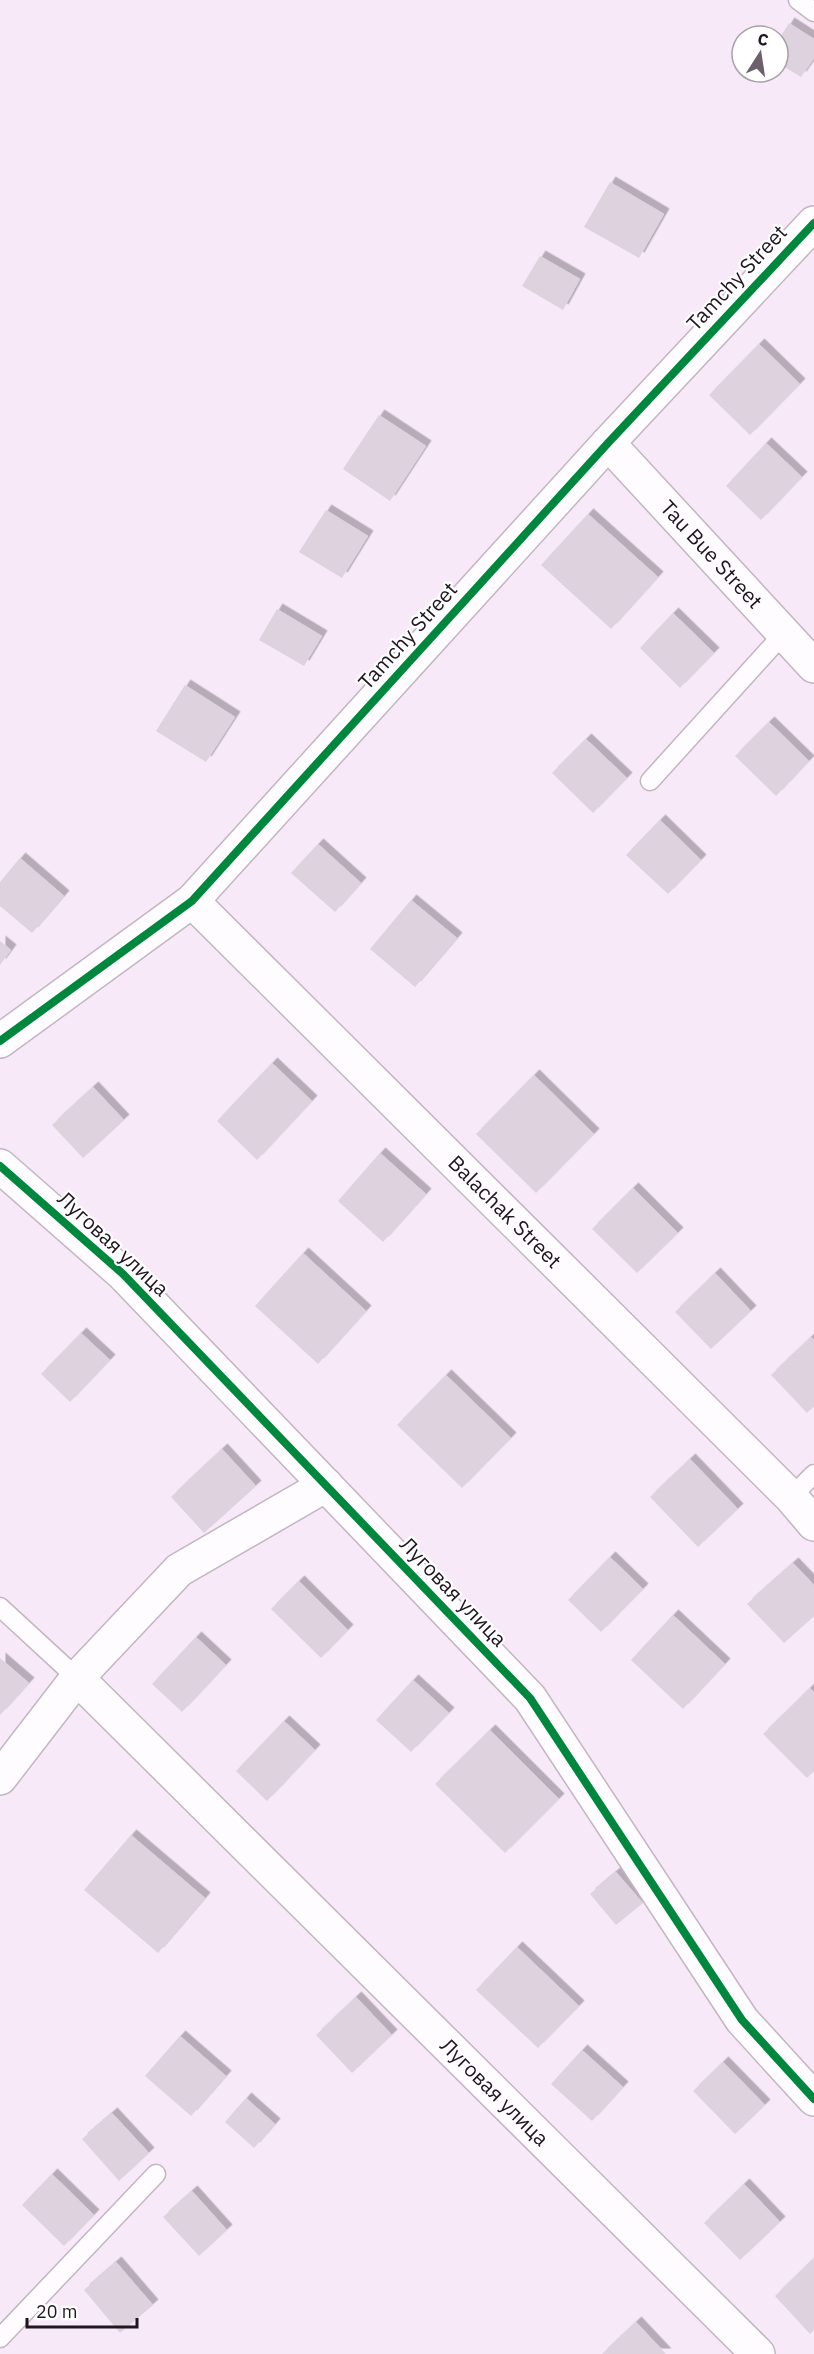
<svg xmlns="http://www.w3.org/2000/svg" width="814" height="2354" viewBox="0 0 814 2354" font-family="'IBM Plex Sans',sans-serif">
  <style>
    .building { fill: #ded2de; filter: url(#shadow) }
    .lines { fill: none; stroke-linecap: round; stroke-linejoin: round }
    .lane-casing { stroke: #c2b6c3; stroke-width: 21 }
    .street-casing { stroke: #c2b6c3; stroke-width: 36 }
    .lane { stroke: #fefcfe; stroke-width: 18 }
    .street { stroke: #fefcfe; stroke-width: 33 }
    .cycleway-casing { stroke: #fff; stroke-width: 11 }
    .cycleway { stroke: #00873e; stroke-width: 8 }
    .labels { text-anchor: middle; stroke-width: 4.5; stroke-linejoin: round; paint-order: stroke }
    .street-label { font-size: 21px; fill: #1f1620; stroke: #fff }
  </style>
  <defs>
    <filter id="shadow"><feDropShadow dx="5.5" dy="-5.5" stdDeviation="0" flood-color="#0004"/></filter>
  </defs>
  <rect width="100%" height="100%" fill="#f8e9f9"/>
  <g class="building">
    <polygon points="789,23 814,39 814,58 801,77 778,63 778,41"/>
    <polygon points="610,182 664,214 639,258 584,227"/>
    <polygon points="540,256 580,279 563,310 522,286"/>
    <polygon points="759,344 800,384 750,435 709,395"/>
    <polygon points="379,415 426,446 390,501 343,469"/>
    <polygon points="766,443 802,477 761,520 726,486"/>
    <polygon points="326,510 368,536 342,578 299,552"/>
    <polygon points="588,514 658,577 611,629 541,565"/>
    <polygon points="277,609 322,636 304,666 259,640"/>
    <polygon points="673,613 714,653 680,688 640,648"/>
    <polygon points="185,685 235,717 206,762 156,731"/>
    <polygon points="769,722 809,761 776,796 735,756"/>
    <polygon points="586,739 627,778 593,813 552,773"/>
    <polygon points="660,820 701,860 668,894 626,855"/>
    <polygon points="318,844 361,883 335,912 291,873"/>
    <polygon points="20,858 64,896 32,933 0,906 0,882"/>
    <polygon points="411,900 457,938 415,987 370,949"/>
    <polygon points="0,941 11,950 0,965"/>
    <polygon points="272,1063 312,1101 257,1160 217,1121"/>
    <polygon points="534,1075 594,1134 536,1193 476,1134"/>
    <polygon points="93,1087 124,1120 83,1158 52,1125"/>
    <polygon points="380,1153 426,1194 383,1242 338,1201"/>
    <polygon points="633,1188 678,1233 637,1273 592,1229"/>
    <polygon points="303,1253 366,1311 318,1364 255,1306"/>
    <polygon points="715,1273 751,1311 711,1349 675,1312"/>
    <polygon points="81,1333 110,1360 70,1402 41,1374"/>
    <polygon points="811,1337 814,1340 814,1406 807,1413 771,1375"/>
    <polygon points="446,1375 511,1438 462,1488 397,1425"/>
    <polygon points="222,1449 256,1486 204,1533 171,1497"/>
    <polygon points="690,1459 738,1509 698,1547 650,1497"/>
    <polygon points="610,1557 643,1589 601,1632 568,1600"/>
    <polygon points="793,1563 814,1585 814,1616 784,1643 747,1604"/>
    <polygon points="299,1581 348,1630 321,1658 271,1609"/>
    <polygon points="673,1615 725,1664 683,1709 631,1660"/>
    <polygon points="196,1637 226,1665 182,1712 152,1684"/>
    <polygon points="0,1658 29,1683 0,1715"/>
    <polygon points="413,1680 449,1713 411,1752 376,1720"/>
    <polygon points="810,1688 814,1692 814,1771 807,1778 763,1734"/>
    <polygon points="284,1721 315,1750 267,1801 236,1771"/>
    <polygon points="490,1730 559,1799 505,1853 435,1784"/>
    <polygon points="131,1835 205,1898 158,1953 84,1890"/>
    <polygon points="616,1872 643,1903 616,1925 590,1894"/>
    <polygon points="517,1947 579,2006 538,2048 476,1990"/>
    <polygon points="356,1997 392,2035 352,2073 316,2035"/>
    <polygon points="180,2036 226,2076 191,2116 145,2076"/>
    <polygon points="582,2050 623,2087 592,2121 551,2084"/>
    <polygon points="723,2062 765,2105 735,2134 693,2091"/>
    <polygon points="246,2098 275,2124 254,2148 225,2122"/>
    <polygon points="112,2113 149,2153 119,2181 82,2139"/>
    <polygon points="52,2174 94,2215 64,2246 22,2205"/>
    <polygon points="744,2184 780,2222 740,2260 704,2223"/>
    <polygon points="192,2191 227,2230 199,2256 163,2217"/>
    <polygon points="814,2258 814,2330 810,2334 775,2296"/>
    <polygon points="116,2262 153,2305 120,2333 84,2290"/>
    <polygon points="636,2322 666,2354 602,2354"/>
  </g>
  <g class="lines">
    <g class="lane-casing">
      <g id="lane">
        <polyline points="798,0 814,12"/>
        <polyline points="650,781 784,633"/>
        <polyline points="791,1497 814,1474"/>
        <polyline points="0,1607 77,1678"/>
        <polyline points="0,2338 156,2174"/>
      </g>
    </g>
    <g class="street-casing">
      <g id="street">
        <path id="s1" d="M608,443L814,666"/>
        <path id="s2" d="M192,901L791,1497L814,1524"/>
        <polyline points="0,1041 192,901 608,443 814,223"/>
        <polyline points="0,1166 123,1274 530,1698 742,2020 814,2099"/>
        <path id="s3" d="M77,1678L758,2354"/>
        <polyline points="0,1778 77,1678 179,1570 326,1485"/>
      </g>
    </g>
    <use href="#lane" class="lane"/>
    <use href="#street" class="street"/>
    <g class="cycleway-casing">
      <g id="cycleway">
        <polyline points="0,1041 192,901 608,443 814,223"/>
        <polyline points="0,1166 123,1274 530,1698 742,2020 814,2099"/>
      </g>
    </g>
    <use href="#cycleway" class="cycleway"/>
  </g>
  <g class="labels">
    <g class="street-label">
      <text transform="translate(737 278) rotate(-47)" y="7">Tamchy Street</text>
      <text dy="7" stroke="none"><textPath href="#s1" startOffset="152">Tau Bue Street</textPath></text>
      <text transform="translate(408 636) rotate(-48)" y="7">Tamchy Street</text>
      <text dy="7" stroke="none"><textPath href="#s2" startOffset="441">Balachak Street</textPath></text>
      <text transform="translate(113 1244) rotate(43)" y="7">Луговая улица</text>
      <text transform="translate(453 1592) rotate(46)" y="7">Луговая улица</text>
      <text dy="7" stroke="none"><textPath href="#s3" startOffset="588">Луговая улица</textPath></text>
    </g>
  </g>
  <g transform="translate(760 54) rotate(12)"><circle r="28" fill="#ffffff" stroke="#a5a2a6" stroke-width="1.5"/>
  <path d="M0-4.5L10 22L0 15L-10 22Z" fill="#6b606c"/>
  <text y="-9" font-size="16" font-weight="bold" text-anchor="middle" fill="#1f1620">С</text>
  </g>
  <path d="M27 2318v9h110v-9" fill="none" stroke="#1f1620" stroke-width="3"/>
  <text x="36" y="2318" font-size="18" fill="#1f1620" stroke="#ffffff" stroke-width="4.5" paint-order="stroke">20 m</text>
</svg>
